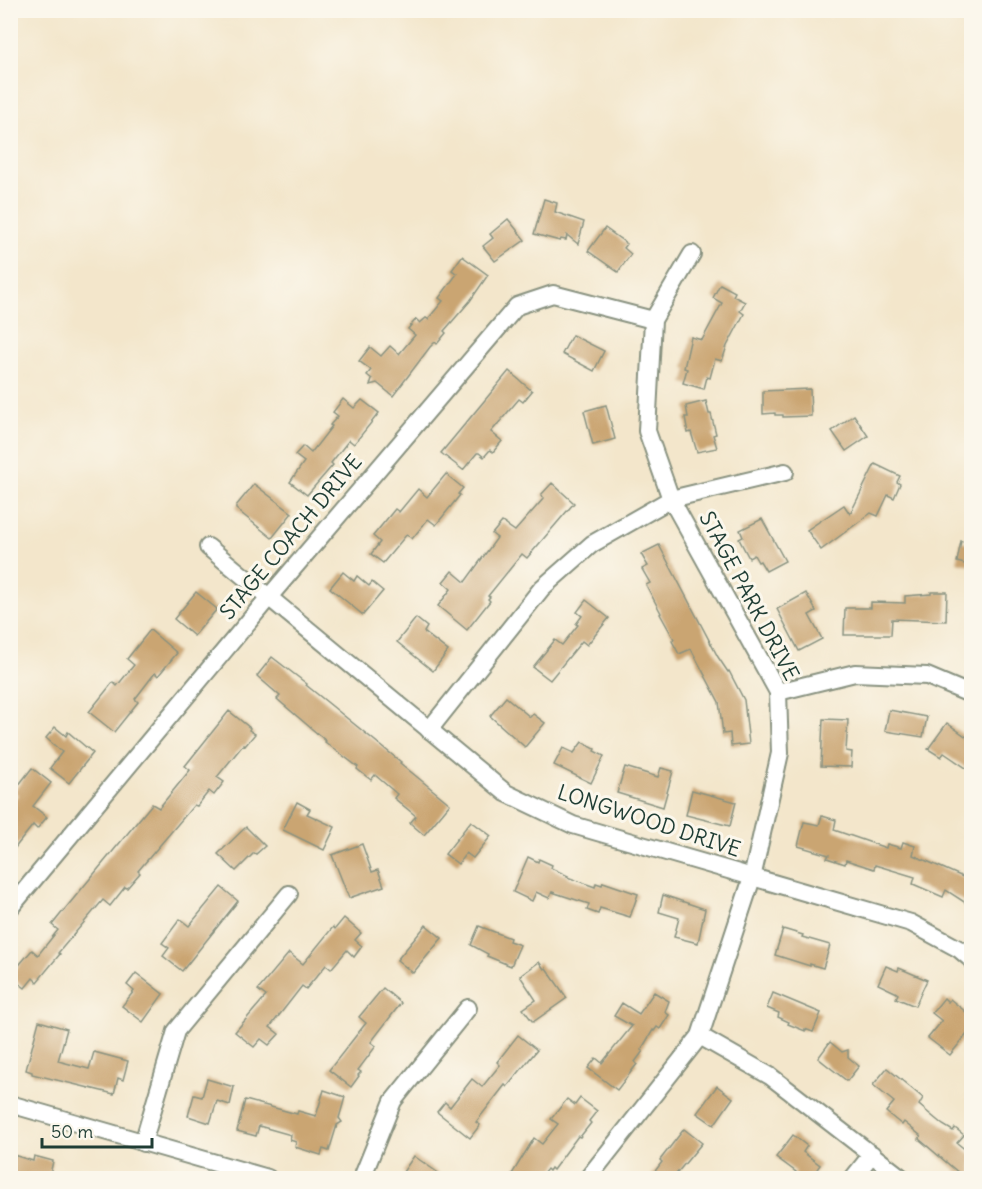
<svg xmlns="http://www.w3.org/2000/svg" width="982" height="1189" viewBox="0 0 982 1189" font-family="Delius,sans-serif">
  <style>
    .building { fill: #caa572 }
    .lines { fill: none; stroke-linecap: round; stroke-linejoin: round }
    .street-casing { stroke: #899280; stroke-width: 20 }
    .street { stroke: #fff; stroke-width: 16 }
    .labels { text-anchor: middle; stroke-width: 6; stroke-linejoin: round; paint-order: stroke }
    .street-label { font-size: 21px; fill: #1f3d34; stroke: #fbf7ec }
  </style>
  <rect width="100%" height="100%" fill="#fbf7ec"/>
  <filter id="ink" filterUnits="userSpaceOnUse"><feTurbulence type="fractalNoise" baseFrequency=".0167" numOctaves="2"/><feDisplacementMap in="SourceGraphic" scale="12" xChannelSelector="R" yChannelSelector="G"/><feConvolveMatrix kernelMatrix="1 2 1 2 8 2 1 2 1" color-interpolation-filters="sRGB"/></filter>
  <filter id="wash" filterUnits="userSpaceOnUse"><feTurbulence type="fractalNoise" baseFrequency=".008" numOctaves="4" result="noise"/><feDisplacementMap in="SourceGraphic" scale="24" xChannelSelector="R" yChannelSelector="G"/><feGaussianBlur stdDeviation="1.35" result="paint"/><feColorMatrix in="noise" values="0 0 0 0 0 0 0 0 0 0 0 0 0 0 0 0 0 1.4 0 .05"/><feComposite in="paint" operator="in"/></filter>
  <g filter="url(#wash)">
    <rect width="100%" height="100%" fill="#f3e6cb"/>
    <g id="blocks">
      <g class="building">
        <polygon points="544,199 557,203 555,212 584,222 578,244 567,235 566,240 561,239 560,241 534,234"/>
        <polygon points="508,219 525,240 495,261 483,246 493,238 490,234"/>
        <polygon points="605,228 627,244 624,248 631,254 618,272 588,251"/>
        <polygon points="462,256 488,275 470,301 444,331 446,333 437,344 435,342 430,347 393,396 377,383 370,385 372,379 367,375 371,370 359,361 370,347 381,356 390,346 399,354 415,335 408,329 416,319 420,323 426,318 428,319 443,301 439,298 457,274 452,270"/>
        <polygon points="720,284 735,292 733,296 745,302 740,311 744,314 727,346 722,361 715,359 710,378 707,377 704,389 683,383 687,369 684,368 691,337 702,340 722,303 713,298"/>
        <polygon points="572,335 604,351 594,371 562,354"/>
        <polygon points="509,371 532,391 523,402 519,399 491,432 502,441 493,452 490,450 484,457 479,453 477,453 463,470 441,453"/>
        <polygon points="810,389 811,416 783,417 783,415 775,415 775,413 763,414 763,391"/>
        <polygon points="343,399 354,408 362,400 379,413 354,444 349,440 331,463 333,465 307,495 290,482 304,462 295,455 303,446 311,453 332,426 330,425 338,416 333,412"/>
        <polygon points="706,401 709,414 711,414 716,434 713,435 717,448 697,452 691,432 688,433 685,417 688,417 686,406"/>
        <polygon points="606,405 615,439 593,445 584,411"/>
        <polygon points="854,415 868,436 846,451 832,431"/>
        <polygon points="875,464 900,476 897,482 900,484 894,498 888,495 878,516 871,513 821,550 807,530 844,505 850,514"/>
        <polygon points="446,474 463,488 458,494 460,495 436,525 428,519 412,539 407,534 383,563 371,554 380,542 373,536 395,509 399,512 418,489 427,497"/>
        <polygon points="552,483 574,503 527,558 522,554 488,596 490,597 488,599 490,601 467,630 438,606 451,589 443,582 452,571 465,582 497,538 492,534 502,522 515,531 544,498 541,495"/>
        <polygon points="254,484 292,513 272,538 236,509 236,506"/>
        <polygon points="762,519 785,561 766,571 760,561 758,562 754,555 749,558 739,539 743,537 740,530"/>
        <polygon points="961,541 972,544 972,566 957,562"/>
        <polygon points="659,545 718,657 728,672 729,671 744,700 749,744 731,746 730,733 723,734 719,702 691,649 679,654 672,641 674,639 660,614 661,613 646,585 650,583 642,569 648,566 641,554"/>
        <polygon points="343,572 354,581 357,576 369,586 372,582 383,591 363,615 330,588"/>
        <polygon points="196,592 217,609 194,636 174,619"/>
        <polygon points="931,592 947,592 946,621 892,619 891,635 844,635 845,608 871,608 871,602 905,603 905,596 931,594"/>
        <polygon points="806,593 816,611 809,615 822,639 799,651 777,609"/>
        <polygon points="586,600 609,618 587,645 582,641 550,680 533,667 555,640 562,645 578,625 576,624 582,616 577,612"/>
        <polygon points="416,618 427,627 424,632 448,651 433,671 397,642"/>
        <polygon points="150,630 177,653 158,676 155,673 135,699 138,702 114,732 89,712 113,682 117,686 134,665 127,659"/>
        <polygon points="272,657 307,684 306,685 401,762 400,763 450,804 424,835 410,823 416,816 394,798 397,794 375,775 371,780 357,769 358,767 325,742 326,741 277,699 280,696 257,676"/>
        <polygon points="506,697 530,717 533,714 545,723 525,747 490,716"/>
        <polygon points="889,710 927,717 923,737 885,731"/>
        <polygon points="229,711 250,728 249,730 255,734 245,746 243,745 217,777 224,782 214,795 209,791 197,806 194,805 138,871 140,873 127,888 125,887 110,906 103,900 58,953 60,954 37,982 33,978 25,988 11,977 14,971 32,950 38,955 58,930 52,925 60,915 152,804 159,808 190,770 185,766"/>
        <polygon points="823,719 848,720 846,751 852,752 851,767 821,766"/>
        <polygon points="947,723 972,741 972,772 944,753 941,757 928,749"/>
        <polygon points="55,727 66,736 68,732 93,753 69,783 50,768 62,752 46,738"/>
        <polygon points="582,742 595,749 594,751 604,756 591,783 554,765 563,748 574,753"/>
        <polygon points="625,767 658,777 661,768 673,771 663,807 617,793"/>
        <polygon points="32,768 51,783 33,806 47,817 37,829 33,825 10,854 10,804 18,795 14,791"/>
        <polygon points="692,790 736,802 730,826 686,815"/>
        <polygon points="297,802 310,809 307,814 335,827 324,850 283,830"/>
        <polygon points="822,816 836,820 834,830 837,831 886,848 887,844 901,848 903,842 915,846 913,855 972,881 972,907 946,890 943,897 913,884 915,877 875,865 874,869 846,860 845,864 827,858 829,855 798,846 804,822 819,825"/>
        <polygon points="471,821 491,836 473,858 466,853 458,864 445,854"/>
        <polygon points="246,827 265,846 256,854 254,853 236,871 218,854"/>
        <polygon points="362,844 372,872 378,870 384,886 349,898 332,855"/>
        <polygon points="528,857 538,862 539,859 552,865 551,868 568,876 567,877 595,887 596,883 602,885 603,882 638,894 630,917 600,908 598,914 587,910 589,904 552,892 549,898 536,892 532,901 513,892"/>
        <polygon points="221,887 238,901 182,971 163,956 169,948 162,943 180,919 189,926"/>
        <polygon points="663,895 705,909 698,943 674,937 679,918 659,912"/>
        <polygon points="344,918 361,933 355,940 362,946 354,957 347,950 331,969 326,965 306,989 302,986 270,1027 279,1034 269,1045 261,1039 254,1047 235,1032 266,996 258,990 289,953 303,964 333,927 335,929"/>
        <polygon points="426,925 442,938 413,973 397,960"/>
        <polygon points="479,926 510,938 509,941 520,945 511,966 487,956 488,954 471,945"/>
        <polygon points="783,929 803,935 802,937 830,945 823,968 810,964 810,966 775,955"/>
        <polygon points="539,962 544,969 546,968 567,998 533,1022 523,1009 536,1000 520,976"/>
        <polygon points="886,966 898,971 899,968 927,980 915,1006 896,998 898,994 895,992 878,984"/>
        <polygon points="136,973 163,994 143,1022 122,1006 134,991 127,985"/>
        <polygon points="383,988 401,1003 371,1042 376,1046 358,1070 361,1072 358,1075 359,1076 351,1087 329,1070 366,1023 359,1017"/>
        <polygon points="654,992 669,1001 665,1012 669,1015 660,1029 657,1027 654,1031 653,1030 641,1050 643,1051 635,1062 637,1064 617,1090 588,1068 596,1058 602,1063 632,1026 614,1016 622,1003 639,1014"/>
        <polygon points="773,993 821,1013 813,1032 805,1029 805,1031 788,1024 789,1022 778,1017 779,1013 767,1008"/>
        <polygon points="944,998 948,1002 950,999 972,1017 972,1028 950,1055 928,1038 942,1021 932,1013"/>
        <polygon points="39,1021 67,1029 58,1061 89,1069 94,1052 128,1061 123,1080 118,1078 114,1094 32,1074 32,1072 26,1070"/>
        <polygon points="518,1035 537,1050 507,1087 505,1085 476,1122 480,1125 470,1138 437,1112 445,1102 450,1107 472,1079 482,1087 500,1065 497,1062"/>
        <polygon points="830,1042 842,1052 848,1050 848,1057 859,1066 847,1081 818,1058"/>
        <polygon points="887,1068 923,1098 919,1105 943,1125 953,1131 955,1128 964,1135 957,1143 972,1155 972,1179 966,1179 919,1139 921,1136 904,1122 902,1125 886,1112 894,1102 873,1085"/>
        <polygon points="207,1079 234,1087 230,1105 217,1101 210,1123 188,1116 194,1095 202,1097"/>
        <polygon points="717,1086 733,1098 714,1125 697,1113"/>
        <polygon points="324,1090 345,1097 339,1118 342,1122 337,1125 329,1151 323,1149 321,1155 295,1147 296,1142 290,1140 291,1135 259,1126 256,1136 237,1131 245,1100 297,1114 298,1111 316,1116"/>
        <polygon points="580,1098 597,1111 589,1121 591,1123 580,1137 578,1136 553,1170 551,1168 549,1171 547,1169 539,1179 509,1179 534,1138 542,1144 558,1124 551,1119 567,1099 575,1105"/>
        <polygon points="684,1129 702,1143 672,1179 649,1179 662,1162 660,1160"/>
        <polygon points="793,1135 807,1146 803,1152 820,1165 810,1179 791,1179 796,1172 776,1157"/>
        <polygon points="10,1154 33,1161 34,1156 53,1161 49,1179 23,1179 10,1175"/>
        <polygon points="414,1156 447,1179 413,1179 403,1172"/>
      </g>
    </g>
  </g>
  <g filter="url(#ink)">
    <use href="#blocks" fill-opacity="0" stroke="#899280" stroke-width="1.5"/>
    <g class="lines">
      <g class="street-casing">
        <g id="street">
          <polyline points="208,547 506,793 573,825 911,923 959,949 972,960"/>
          <polyline points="778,692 855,673 927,676 972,695"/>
          <polyline points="429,730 542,588 592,544 671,499 785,472"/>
          <polyline points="10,908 269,597 517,306 553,294 653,320"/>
          <polyline points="700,1036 770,1076 902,1178"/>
          <polyline points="10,1104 268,1178"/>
          <polyline points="143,1143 176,1031 289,894"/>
          <polyline points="362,1178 393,1101 468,1008"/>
          <polyline points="588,1178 700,1036 752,878 780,753 778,692 671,499 647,431 653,320 692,254"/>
          <polyline points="853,1178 872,1154"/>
        </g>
      </g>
      <use href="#street" class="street"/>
    </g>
  </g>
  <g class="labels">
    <g class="street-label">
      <text transform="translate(291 537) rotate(-50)" y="7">STAGE COACH DRIVE</text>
      <text transform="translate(749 596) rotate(62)" y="7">STAGE PARK DRIVE</text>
      <text transform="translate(649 821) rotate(18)" y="7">LONGWOOD DRIVE</text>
    </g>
  </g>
  <rect width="982" height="1189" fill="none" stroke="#fbf7ec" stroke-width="36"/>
  <path d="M42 1138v9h110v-9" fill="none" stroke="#1f3d34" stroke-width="3"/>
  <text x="51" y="1138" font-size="18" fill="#1f3d34" stroke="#fbf7ec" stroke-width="4.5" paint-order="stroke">50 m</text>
</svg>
